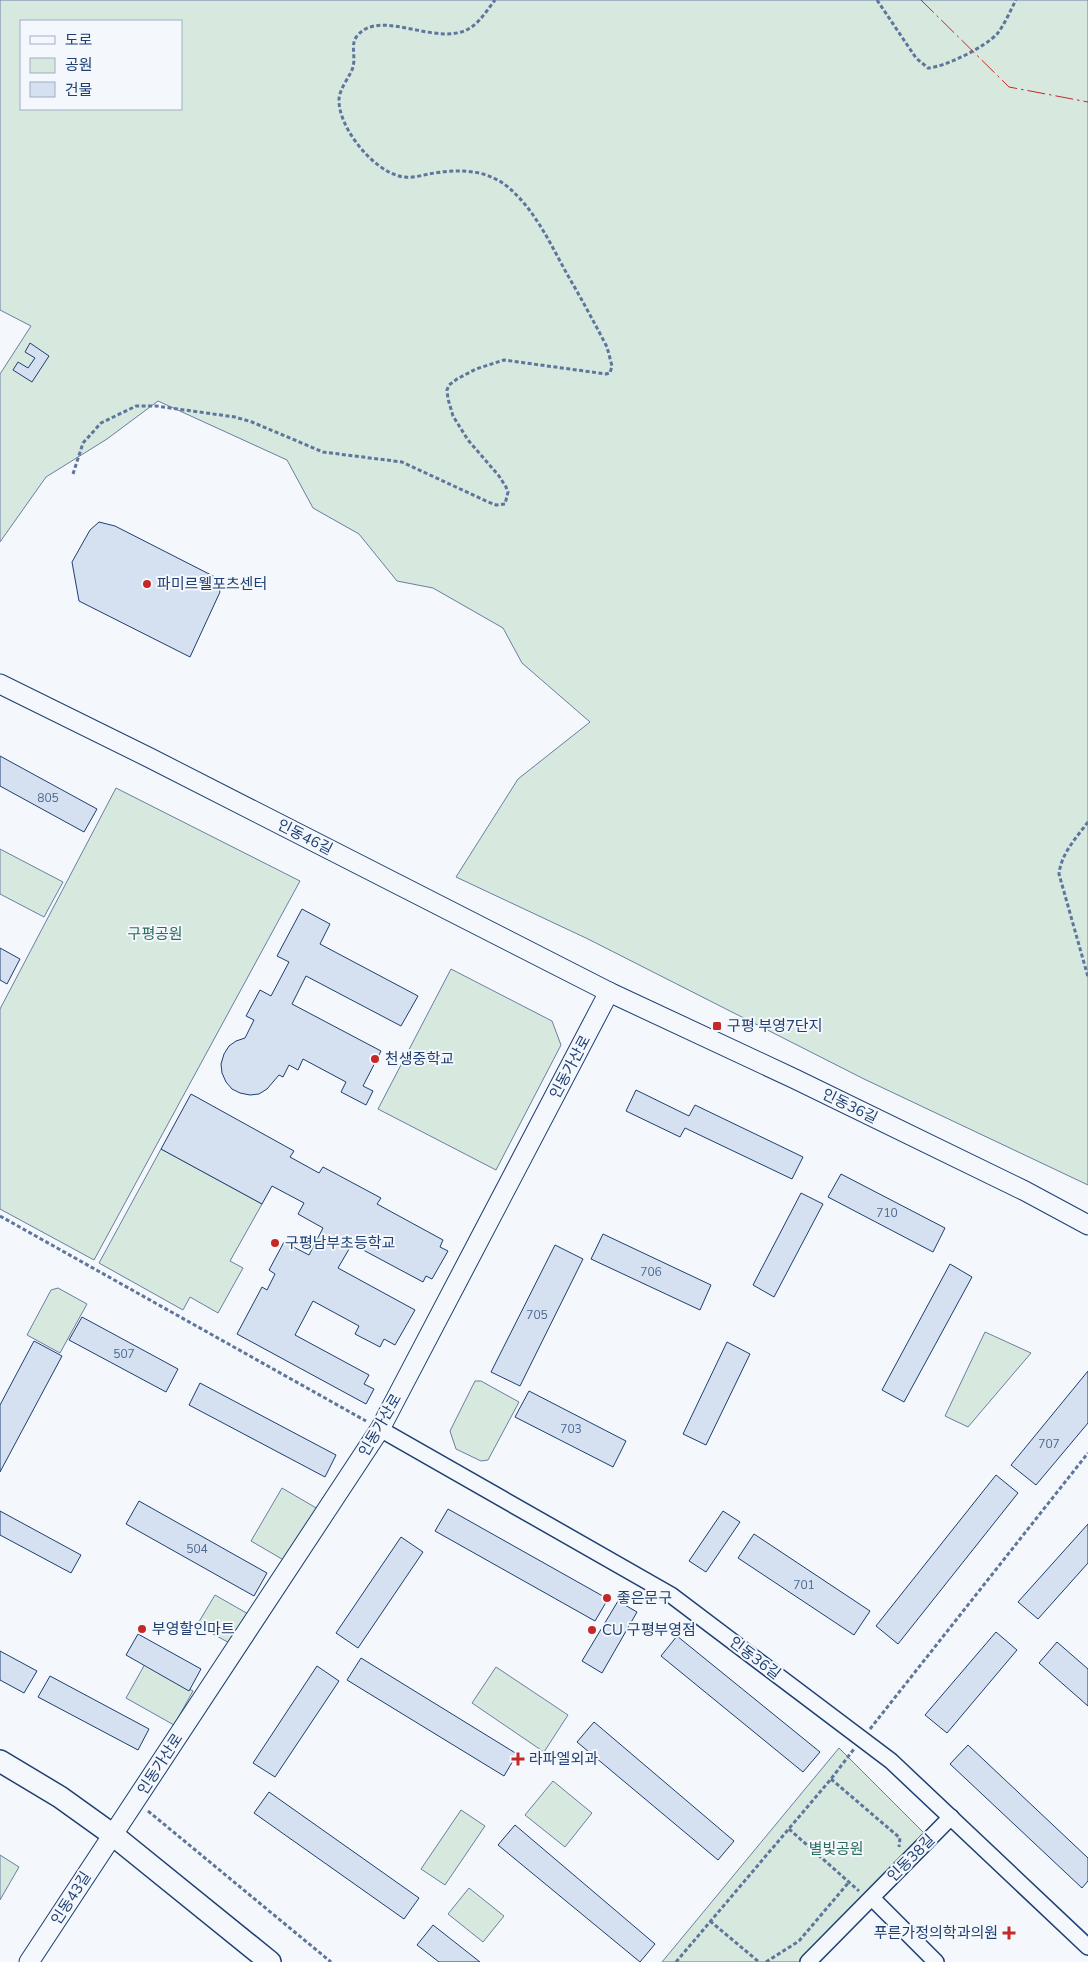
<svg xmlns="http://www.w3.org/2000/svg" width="1088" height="1962" viewBox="0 0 1088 1962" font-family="'Nunito Sans','Noto Sans KR',sans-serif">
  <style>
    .green { fill: #d7e8df; stroke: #687fa3; fill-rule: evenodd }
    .building { fill: #d5e0f0; stroke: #1d3f73 }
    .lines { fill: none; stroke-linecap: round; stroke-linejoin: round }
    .minor-casing { stroke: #1d3f73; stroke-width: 18 }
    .tertiary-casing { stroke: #1d3f73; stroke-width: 21 }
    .secondary-casing { stroke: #1d3f73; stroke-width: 24 }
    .path { stroke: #5e769c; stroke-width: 3; stroke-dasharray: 4 2.5; stroke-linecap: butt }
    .minor { stroke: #f4f7fb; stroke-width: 15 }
    .tertiary { stroke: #f4f7fb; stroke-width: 19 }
    .secondary { stroke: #f4f7fb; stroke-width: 21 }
    .power { stroke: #c62828; stroke-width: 1; stroke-dasharray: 18 4 2.5 4; stroke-linecap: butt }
    .poi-dot { fill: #c62828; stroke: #f4f7fb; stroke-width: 2 }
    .labels { text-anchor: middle; stroke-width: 4; stroke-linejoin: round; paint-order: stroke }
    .number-label { font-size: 12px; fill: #4b6792 }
    .poi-label { font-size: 15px; fill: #1d3f73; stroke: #f4f7fb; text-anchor: start }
    .street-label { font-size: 15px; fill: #1d3f73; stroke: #f4f7fb }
    .park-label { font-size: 15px; fill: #2c6c60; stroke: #f4f7fb }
  </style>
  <rect width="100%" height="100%" fill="#f4f7fb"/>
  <g class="green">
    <path d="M0,0H1088V1185L864,1079L588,939L456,877L518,779L590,722L522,663L503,628L433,588L397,581L359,534L313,508L287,460L158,401L107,439L46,477L0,542V374L31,326L0,310ZM21,21H181V109H21Z"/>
    <polygon points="116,788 300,881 94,1260 0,1209 0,1009"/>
    <polygon points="0,849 63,882 44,917 0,894"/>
    <polygon points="451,969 552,1021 561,1045 496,1170 378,1109"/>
    <polygon points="161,1149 262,1204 230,1261 243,1268 218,1313 190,1297 183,1310 99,1263"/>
    <polygon points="58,1288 87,1304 60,1353 27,1335 51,1290"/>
    <polygon points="985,1332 1031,1353 968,1427 945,1416"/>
    <polygon points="475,1381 481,1381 519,1402 488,1460 481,1461 456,1449 450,1431"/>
    <polygon points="282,1488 318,1509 287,1562 251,1541"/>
    <polygon points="215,1595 250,1615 233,1645 197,1625"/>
    <polygon points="145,1664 193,1691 174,1725 126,1698"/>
    <polygon points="496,1667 568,1715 544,1752 472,1703"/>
    <polygon points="839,1748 930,1839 814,1962 662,1962"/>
    <polygon points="553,1781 592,1813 565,1847 525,1815"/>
    <polygon points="461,1810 485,1826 445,1885 421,1869"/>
    <polygon points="0,1855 19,1867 0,1900"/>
    <polygon points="469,1888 504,1916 483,1942 448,1914"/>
  </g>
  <g class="building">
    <polygon points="30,343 49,356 32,382 13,370 18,362 28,368 35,358 25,352"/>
    <polygon points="99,522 115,526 215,577 220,592 190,657 79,601 72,562 90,530"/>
    <polygon points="0,756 97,809 84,832 0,786"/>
    <polygon points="302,909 330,924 320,944 418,996 401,1026 306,976 292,1004 381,1051 363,1086 373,1091 366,1105 341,1092 346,1082 303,1059 298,1070 289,1065 283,1077 279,1075 267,1089 259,1094 250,1095 240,1093 232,1089 226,1082 222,1073 221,1064 224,1054 229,1046 236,1041 245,1038 254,1020 246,1016 260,990 271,996 289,962 277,956"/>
    <polygon points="0,948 20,959 7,984 0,980"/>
    <polygon points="636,1090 689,1116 695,1105 803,1157 792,1179 685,1128 680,1137 626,1111"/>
    <polygon points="191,1094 294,1151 290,1157 319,1173 323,1167 381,1198 377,1204 443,1240 440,1247 448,1251 432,1279 426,1276 423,1282 352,1244 338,1268 415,1310 395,1345 384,1339 380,1347 355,1334 359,1326 313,1301 295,1335 369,1375 364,1384 374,1389 366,1404 237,1334 262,1287 267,1290 275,1274 269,1270 284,1242 309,1255 323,1228 298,1214 304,1203 272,1186 262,1204 161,1149"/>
    <polygon points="841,1174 945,1228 933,1252 828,1197"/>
    <polygon points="801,1193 823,1204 774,1297 753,1285"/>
    <polygon points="603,1234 711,1285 700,1310 591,1259"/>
    <polygon points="555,1245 583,1259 520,1386 491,1372"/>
    <polygon points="950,1264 972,1277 904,1402 882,1390"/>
    <polygon points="82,1317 178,1369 166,1392 69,1340"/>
    <polygon points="34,1341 62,1356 0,1472 0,1405"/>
    <polygon points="727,1342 750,1354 706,1445 683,1434"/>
    <polygon points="1088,1371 1088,1423 1036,1485 1011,1465"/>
    <polygon points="200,1383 336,1455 325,1477 189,1405"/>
    <polygon points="529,1391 626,1441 613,1467 515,1417"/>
    <polygon points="996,1475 1018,1493 898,1644 876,1626"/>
    <polygon points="139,1501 267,1573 254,1596 126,1524"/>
    <polygon points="448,1509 608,1599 595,1621 435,1531"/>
    <polygon points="0,1511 81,1555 71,1573 0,1535"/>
    <polygon points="723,1511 740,1522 706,1572 689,1561"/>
    <polygon points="1088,1524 1088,1563 1038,1619 1018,1602"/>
    <polygon points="754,1534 870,1611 854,1635 738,1558"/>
    <polygon points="401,1537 423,1552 358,1648 336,1633"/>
    <polygon points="618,1601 637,1612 602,1673 582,1661"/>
    <polygon points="996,1632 1017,1650 947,1733 925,1715"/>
    <polygon points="138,1634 201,1669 189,1691 126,1655"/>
    <polygon points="677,1636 820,1752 803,1772 661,1656"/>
    <polygon points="1057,1642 1088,1669 1088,1706 1039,1663"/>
    <polygon points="0,1651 37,1671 24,1693 0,1680"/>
    <polygon points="361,1658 517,1754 504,1776 347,1680"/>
    <polygon points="317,1666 339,1681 275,1777 253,1763"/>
    <polygon points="50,1676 149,1729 138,1750 38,1697"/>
    <polygon points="594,1722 734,1841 718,1860 577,1742"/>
    <polygon points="968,1745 1088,1858 1088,1881 1082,1888 950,1764"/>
    <polygon points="269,1792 419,1898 404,1919 254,1813"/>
    <polygon points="515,1825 655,1944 640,1962 498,1845"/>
    <polygon points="433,1925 480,1962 439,1962 417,1945"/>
  </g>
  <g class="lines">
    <g class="minor-casing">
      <g id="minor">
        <polyline points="380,1429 671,1595 891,1761 1088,1947"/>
        <polyline points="872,1898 936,1962"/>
        <polyline points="808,1962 951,1817"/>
      </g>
    </g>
    <g class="tertiary-casing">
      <g id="tertiary">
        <polyline points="0,684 150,758 609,992 795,1079 1025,1191 1088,1225"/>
        <polyline points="29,1962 380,1429 609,992"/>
      </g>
    </g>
    <g class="secondary-casing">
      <polyline id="secondary" points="0,1761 60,1797 113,1835 270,1962"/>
    </g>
    <g class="path">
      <path d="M877,0L916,58L928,68C945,67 985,47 997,34C1005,24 1010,11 1016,0"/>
      <path d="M73,474L83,443L101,423L136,406H156L235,417L252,422L323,452L402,462L486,501L496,505L505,504L508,492L506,487L499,476L468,440L453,416L448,399L447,390L449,385L457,379L476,369L504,360L606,374L610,373L612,366L607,347C594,322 581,298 567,274C550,243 535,210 508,187C485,168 455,169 429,174C419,176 408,179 399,176C372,169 338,127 339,99C340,89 347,80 351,72C358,59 349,46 357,36C381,6 441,51 473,26C482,19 488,9 495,0"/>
      <path d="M1088,822C1076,838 1061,854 1059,874L1088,977"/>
      <polyline points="0,1216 366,1421"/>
      <polyline points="870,1729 1088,1453"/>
      <polyline points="831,1779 900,1838 899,1847"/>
      <polyline points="148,1811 331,1962"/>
      <polyline points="789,1829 859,1891"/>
      <polyline points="710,1921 759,1962"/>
      <polyline points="676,1962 831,1779 854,1749"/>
      <polyline points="766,1962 799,1941 849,1882"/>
    </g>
    <use href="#minor" class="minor"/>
    <use href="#tertiary" class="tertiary"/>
    <use href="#secondary" class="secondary"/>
    <polyline class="power" points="921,0 1009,87 1088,102"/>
  </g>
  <g class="poi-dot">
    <circle cx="147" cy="584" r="5"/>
    <rect x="712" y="1021" width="10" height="10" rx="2.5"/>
    <circle cx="375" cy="1059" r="5"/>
    <circle cx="275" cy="1243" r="5"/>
    <circle cx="607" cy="1598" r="5"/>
    <circle cx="142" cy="1629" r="5"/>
    <circle cx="592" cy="1630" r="5"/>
    <path d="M515.5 1751.5h5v5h5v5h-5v5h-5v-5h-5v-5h5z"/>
    <path d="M1006.5 1925.5h5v5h5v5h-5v5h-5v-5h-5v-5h5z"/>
  </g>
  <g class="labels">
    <g class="number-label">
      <text x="48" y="802">805</text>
      <text x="887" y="1217">710</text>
      <text x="651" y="1276">706</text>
      <text x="537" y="1319">705</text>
      <text x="124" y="1358">507</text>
      <text x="571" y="1433">703</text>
      <text x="1049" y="1448">707</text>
      <text x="197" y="1553">504</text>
      <text x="804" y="1589">701</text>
    </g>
    <g class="poi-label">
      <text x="157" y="589">파미르웰포츠센터</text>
      <text x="727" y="1031">구평 부영7단지</text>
      <text x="385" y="1064">천생중학교</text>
      <text x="285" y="1248">구평남부초등학교</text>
      <text x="617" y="1603">좋은문구</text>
      <text x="152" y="1634">부영할인마트</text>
      <text x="602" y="1635">CU 구평부영점</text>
      <text x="529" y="1764">라파엘외과</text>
      <text x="998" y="1938" text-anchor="end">푸른가정의학과의원</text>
    </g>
    <g class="street-label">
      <text transform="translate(305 837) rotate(27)" y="5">인동46길</text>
      <text transform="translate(570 1067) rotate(-62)" y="5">인동가산로</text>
      <text transform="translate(850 1106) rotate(26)" y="5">인동36길</text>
      <text transform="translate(380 1425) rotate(-60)" y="5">인동가산로</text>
      <text transform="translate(755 1658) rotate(37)" y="5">인동36길</text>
      <text transform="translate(160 1764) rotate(-57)" y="5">인동가산로</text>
      <text transform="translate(911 1858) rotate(-45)" y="5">인동38길</text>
      <text transform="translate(71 1898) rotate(-57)" y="5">인동43길</text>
    </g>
    <g class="park-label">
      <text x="155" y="939">구평공원</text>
      <text x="836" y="1854">별빛공원</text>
    </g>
  </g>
  <rect x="20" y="20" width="162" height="90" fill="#f4f7fb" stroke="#9eadc5"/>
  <rect x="30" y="36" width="25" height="8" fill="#f4f7fb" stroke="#9eadc5"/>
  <text x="65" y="45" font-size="15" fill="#1d3f73">도로</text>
  <rect x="30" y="58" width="25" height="15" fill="#d7e8df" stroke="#9eadc5"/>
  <text x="65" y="70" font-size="15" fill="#1d3f73">공원</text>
  <rect x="30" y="82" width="25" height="15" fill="#d5e0f0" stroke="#9eadc5"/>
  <text x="65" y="95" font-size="15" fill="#1d3f73">건물</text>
</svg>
